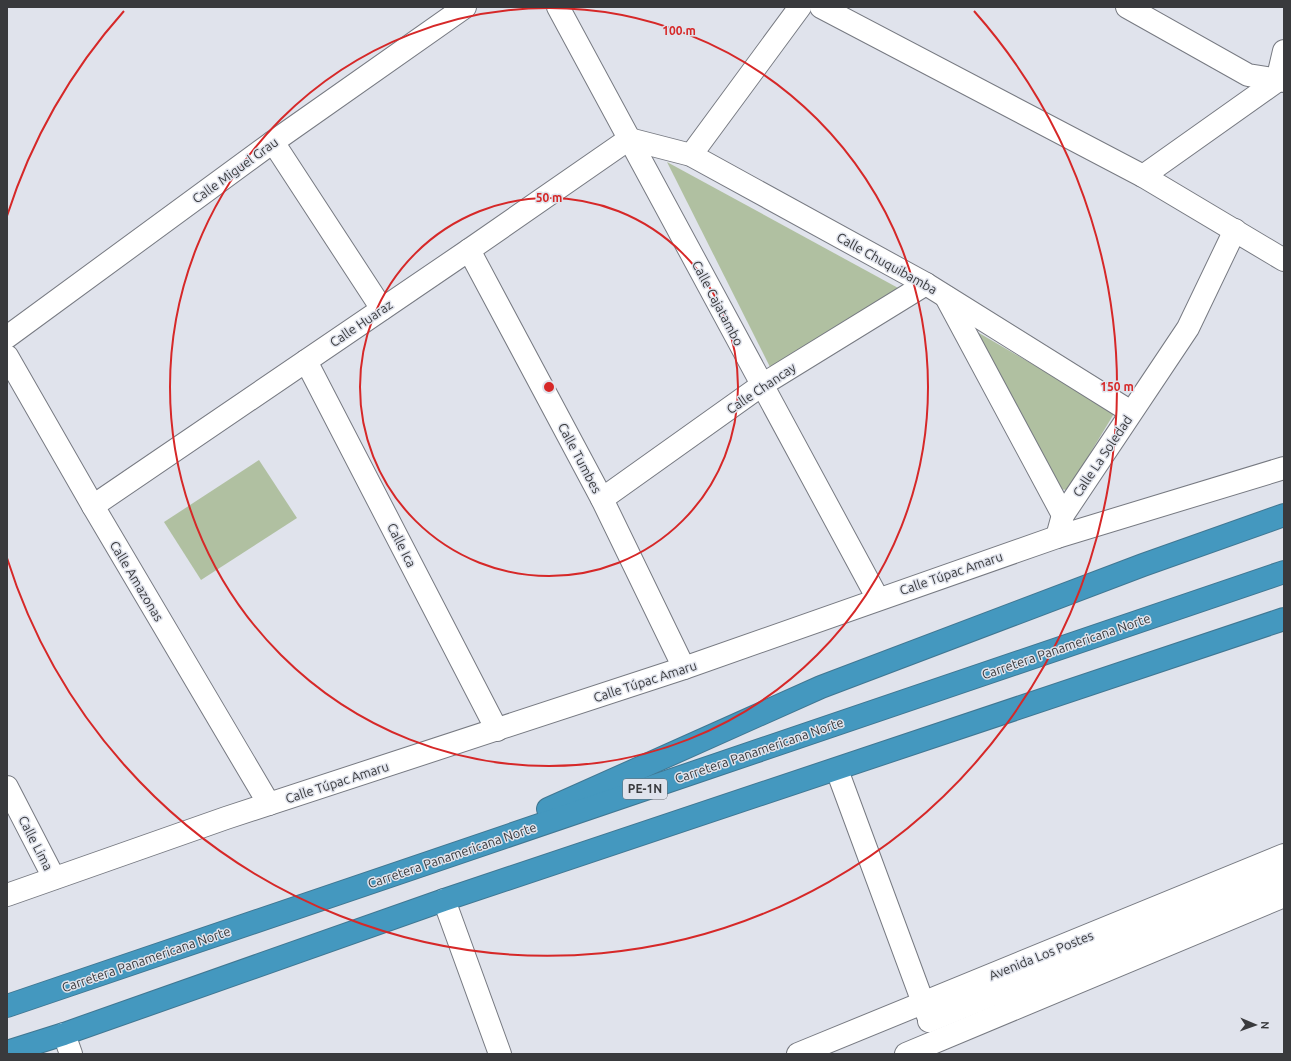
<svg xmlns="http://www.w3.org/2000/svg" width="1291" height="1061" viewBox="0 0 1291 1061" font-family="Ubuntu,sans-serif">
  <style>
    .green { fill: #b0c0a1 }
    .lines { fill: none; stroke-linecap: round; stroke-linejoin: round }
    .minor-casing { stroke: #777a82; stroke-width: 24 }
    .highway-casing { stroke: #407792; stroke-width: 24 }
    .minor { stroke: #fff; stroke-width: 22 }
    .highway { stroke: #4498bf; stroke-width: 22 }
    .ring { fill: none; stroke: #d62828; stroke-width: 2 }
    .labels { text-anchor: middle; stroke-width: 3; stroke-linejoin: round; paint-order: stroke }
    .shield { fill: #e0e3ec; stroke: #6b6d72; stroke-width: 1 }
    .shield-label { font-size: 12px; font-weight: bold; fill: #393a3d }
    .street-label { font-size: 13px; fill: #393a3d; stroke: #e0e3ec }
    .centre { fill: #d62828; stroke: #e0e3ec; stroke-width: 2 }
    .ring-label { font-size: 12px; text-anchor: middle; font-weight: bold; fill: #d62828; stroke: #e0e3ec; stroke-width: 3; stroke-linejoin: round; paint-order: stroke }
  </style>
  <rect width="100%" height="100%" fill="#e0e3ec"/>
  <g class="green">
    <polygon points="667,162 900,289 771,369"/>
    <polygon points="979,333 1115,412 1068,490 1057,489 973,335"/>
    <polygon points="259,460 297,518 201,580 164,522"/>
  </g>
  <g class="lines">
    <g class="minor-casing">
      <g id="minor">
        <polyline points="558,7 878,599"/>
        <polyline points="821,7 1143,176 1284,260"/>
        <polyline points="1127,7 1248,75 1284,81"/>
        <polyline points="273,142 382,309"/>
        <polyline points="691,155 800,7"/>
        <polyline points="1143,176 1277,81 1284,51"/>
        <polyline points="469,250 602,499 684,668"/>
        <polyline points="946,297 1063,515"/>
        <polyline points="7,337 273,142 465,7"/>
        <polyline points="7,356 93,506 269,804"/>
        <polyline points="306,361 497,730"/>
        <polyline points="602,499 762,385 926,284"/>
        <polyline points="93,506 469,250 629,139 691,155 926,284 1131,412"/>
        <polyline points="1057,537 1063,515 1188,328 1235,230"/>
        <polyline points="837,770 928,1016"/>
        <polyline points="7,787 54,878"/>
        <polyline points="7,895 226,818 684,668 1057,537 1284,468"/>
        <polyline points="444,900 500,1054"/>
        <polyline points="929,1021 1284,875"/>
        <polyline points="64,1034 71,1054"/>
        <polyline points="798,1054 1284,855"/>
        <polyline points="906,1054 1284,896"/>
      </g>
    </g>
    <g class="highway-casing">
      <g id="highway">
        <polyline points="548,809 821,687 1143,565 1284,515"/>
        <polyline points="7,1006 1284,572"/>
        <polyline points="7,1052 64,1034 444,900 1284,619"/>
      </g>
    </g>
    <use href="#minor" class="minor"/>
    <use href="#highway" class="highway"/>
  </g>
  <g class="ring">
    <circle cx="549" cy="387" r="189"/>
    <circle cx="549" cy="387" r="379"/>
    <path d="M7 216A568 568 0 0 1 124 11M974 11A568 568 0 1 1 7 558"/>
  </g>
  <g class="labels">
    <rect class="shield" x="623" y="779" width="44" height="20" rx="3"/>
    <g class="shield-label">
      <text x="645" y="793">PE-1N</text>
    </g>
    <g class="street-label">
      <text transform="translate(235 170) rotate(-36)" y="5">Calle Miguel Grau</text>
      <text transform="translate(887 263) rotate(29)" y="5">Calle Chuquibamba</text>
      <text transform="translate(718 303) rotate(62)" y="5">Calle Cajatambo</text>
      <text transform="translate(361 323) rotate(-34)" y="5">Calle Huaraz</text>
      <text transform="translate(761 388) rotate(-34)" y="5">Calle Chancay</text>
      <text transform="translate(1102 456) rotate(-56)" y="5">Calle La Soledad</text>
      <text transform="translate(580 458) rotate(62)" y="5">Calle Tumbes</text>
      <text transform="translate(402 545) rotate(63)" y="5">Calle Ica</text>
      <text transform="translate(951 573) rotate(-19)" y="5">Calle Túpac Amaru</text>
      <text transform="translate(137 581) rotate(59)" y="5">Calle Amazonas</text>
      <text transform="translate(1066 646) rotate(-19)" y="5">Carretera Panamericana Norte</text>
      <text transform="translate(645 681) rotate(-18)" y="5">Calle Túpac Amaru</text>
      <text transform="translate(759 750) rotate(-19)" y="5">Carretera Panamericana Norte</text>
      <text transform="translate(337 782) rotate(-18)" y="5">Calle Túpac Amaru</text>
      <text transform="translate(36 843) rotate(63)" y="5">Calle Lima</text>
      <text transform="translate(452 855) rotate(-19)" y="5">Carretera Panamericana Norte</text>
      <text transform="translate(1041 955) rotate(-22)" y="5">Avenida Los Postes</text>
      <text transform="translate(146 959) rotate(-19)" y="5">Carretera Panamericana Norte</text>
    </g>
  </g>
  <circle cx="549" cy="387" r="6" class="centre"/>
  <g class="ring-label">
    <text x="679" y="35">100 m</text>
    <text x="549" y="202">50 m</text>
    <text x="1117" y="391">150 m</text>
  </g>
  <rect width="1291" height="1061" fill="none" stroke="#393a3d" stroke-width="16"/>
  <g transform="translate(1255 1025) rotate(92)" stroke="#e0e3ec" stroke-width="3" paint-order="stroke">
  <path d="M0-3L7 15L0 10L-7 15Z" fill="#393a3d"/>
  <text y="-6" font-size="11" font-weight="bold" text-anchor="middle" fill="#393a3d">N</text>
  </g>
</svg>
